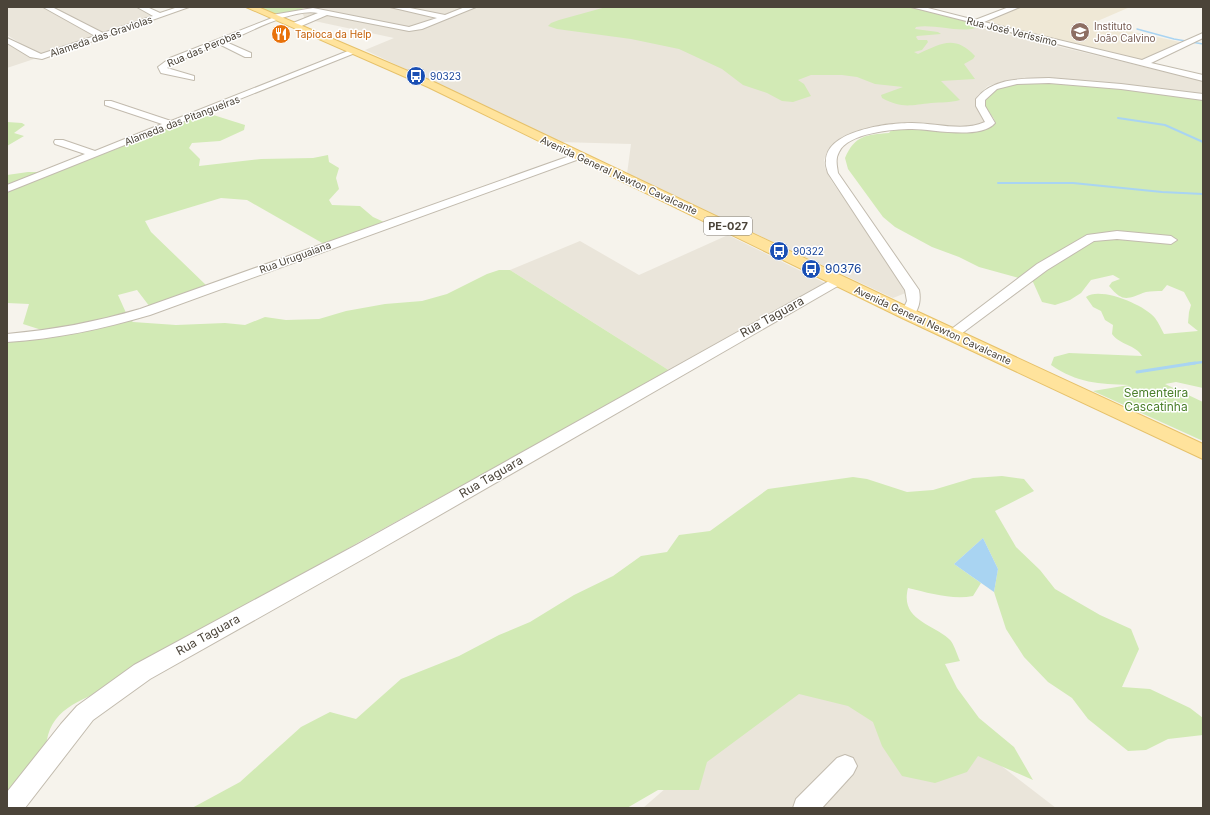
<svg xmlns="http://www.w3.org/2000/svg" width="1210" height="815" viewBox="0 0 1210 815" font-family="Inter,sans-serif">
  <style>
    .residential { fill: #eae5da }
    .education { fill: #efe8d6 }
    .green { fill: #d2eab5 }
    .water { fill: #a9d4f2 }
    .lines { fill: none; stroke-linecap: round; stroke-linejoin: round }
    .stream-far3 { stroke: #a9d4f2; stroke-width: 1.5 }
    .stream-far2 { stroke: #a9d4f2; stroke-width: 2 }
    .stream-far1 { stroke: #a9d4f2; stroke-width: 2.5 }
    .stream { stroke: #a9d4f2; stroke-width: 3 }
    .minor-casing { stroke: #c2bbae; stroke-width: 2 }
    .major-casing { stroke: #e6c16a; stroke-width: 2 }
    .minor { fill: #fff; fill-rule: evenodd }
    .major { fill: #ffe39c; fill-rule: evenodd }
    .labels { text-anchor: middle; stroke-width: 3; stroke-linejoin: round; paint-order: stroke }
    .far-education-label { font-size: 10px; fill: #785e54; stroke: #fff; text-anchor: start }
    .far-street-label { font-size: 10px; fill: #4b4439; stroke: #fff }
    .far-food-label { font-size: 10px; fill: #c56008; stroke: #fff; text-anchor: start }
    .far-transit-label { font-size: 10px; fill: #164399; stroke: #fff; text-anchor: start }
    .shield { fill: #fff; stroke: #817c74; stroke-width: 1 }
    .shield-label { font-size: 11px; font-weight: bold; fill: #4b4439 }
    .transit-label { font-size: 12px; fill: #164399; stroke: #fff; text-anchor: start }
    .street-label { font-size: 12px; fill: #4b4439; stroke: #fff }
    .park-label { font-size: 12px; fill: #4a7f2a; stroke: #fff }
  </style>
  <rect width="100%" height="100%" fill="#f6f3ec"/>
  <g class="residential">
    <polygon points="7,7 42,7 98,35 41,56 7,35"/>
    <polygon points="51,7 136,7 156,16 103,34"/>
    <polygon points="308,7 894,7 1203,81 1203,95 1082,81 1035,78 1010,80 988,86 978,95 975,101 986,121 983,123 971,127 871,128 842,137 832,145 827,152 824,160 825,168 831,180 908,292 893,298 627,174 631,144 559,142 365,50 394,38 305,19 301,10"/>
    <polygon points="7,42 34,59 7,68"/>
    <polygon points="728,235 825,283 670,371 510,270 580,241 639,275"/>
    <polygon points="837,639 1056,808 643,808"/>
  </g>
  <polygon class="education" points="1020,7 1130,7 1093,23 1180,42 1141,60 981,22"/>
  <g class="green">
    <polygon points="308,7 277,16 259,8 261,7"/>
    <path d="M606,7H909L977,24L976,28C957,33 936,24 916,27L915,29L938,32L941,34L917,36L916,37L918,40H927L928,42L922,50L914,52L918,54C941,44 954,34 975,56L973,59L964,64L975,79L941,81L960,100C949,103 942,102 931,103C911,105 902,109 882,98L881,95L903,87L875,84L857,77L842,75H811L798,80L804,84L811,96L793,102L782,101L767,93L743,85L722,69L679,49L631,39L557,29L548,26L551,23L559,20Z"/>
    <path d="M1052,81L1203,98V388L1176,382L1165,384L1203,402V441L1093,391L1129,385C1099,384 1077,383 1051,365L1054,357L1069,353L1142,356C1136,345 1120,345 1112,334L1113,325L1105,320L1101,311L1093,307L1086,297C1100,286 1145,305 1155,318C1159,323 1161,329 1164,334L1198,331L1188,323L1189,312L1191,305L1184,292L1167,285L1162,291C1157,291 1151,291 1146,292C1128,298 1124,304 1109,286L1112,282L1120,279L1113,275L1091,280L1081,293L1070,300L1055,305L1042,302L1033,282L979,267L959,257L932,247L895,227L883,217L848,169L845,158C855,135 866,135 889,133L892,129H986L995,123L994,119L983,103C996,79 1028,83 1052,81Z"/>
    <polygon points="207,113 245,125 244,130 220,141 192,143 189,148 200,159 199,166 261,159 313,158 328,155 329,162 339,168 336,178 339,189 329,200 332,205 360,206 373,217 384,222 324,244 247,200 221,198 145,221 151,232 207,286 150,307 137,290 118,295 127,315 51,333 23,324 29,304 7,303 7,192"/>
    <polygon points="7,122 22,123 25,125 14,133 24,136 7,146"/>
    <polygon points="28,172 40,172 7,185 7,175"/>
    <path d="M499,270H510L670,371L359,542L110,687C80,701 48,709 46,748L7,793V342L38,338L130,319L133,322L176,325L225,323L245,325L265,317L286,320L319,319L346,311L385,304L422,301L447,294L487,274Z"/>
    <path d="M1002,476L1024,479L1034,491L995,511L1016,547L1040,570L1055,589L1100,615L1131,629L1139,649L1122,687L1150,689L1190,708L1203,718V735L1168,739L1146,750L1128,751L1088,719L1072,698L1048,682L1024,657L1006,629L994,592L998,569L983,538L954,564L981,583L973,596C952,600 929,593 908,588C900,620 931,623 949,639C954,643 957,655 960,661L945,664L957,688L979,718L1014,747L1033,780L978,756L967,772L935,783L902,776L882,746L873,722L848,706L799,694L707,762L699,790H658L627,808H192L240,782L301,727L330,712L356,719L401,679L459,656L499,635L530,622L574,595L613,576L641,556L667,552L679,535L710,531L768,489L853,477L867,479L907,492L933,490L973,478Z"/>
  </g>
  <polygon class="water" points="983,538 998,569 994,592 954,564"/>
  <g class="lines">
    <polyline class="stream-far3" points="1137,29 1174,39 1203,44"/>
    <g class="stream-far2">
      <polyline points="1118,118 1165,125 1203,142"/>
      <polyline points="998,183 1073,183 1162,192 1203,194"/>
    </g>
    <polyline class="stream-far1" points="1188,364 1203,362"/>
    <polyline class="stream" points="1137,372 1195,363"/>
    <g class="minor-casing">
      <g id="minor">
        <polygon points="43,7 52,7 103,33 153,16 137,7 147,7 160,13 178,7 189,7 42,59 30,57 7,43 7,38 41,54 95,36"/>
        <path d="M390,7H405L445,15L465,7H476L422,29L409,31L327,15L299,27H293V23L318,13C293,8 250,32 226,42L251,53V57H245L219,44L176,62L167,68L194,76V80L161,73L158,67L170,58L272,18V15L313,8L409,27L437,18Z"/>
        <polygon points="911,7 924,7 975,20 1009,7 1020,7 984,22 1142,60 1203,33 1203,38 1151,63 1203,75 1203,81"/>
        <polygon points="353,49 360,51 7,192 7,185 85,154 55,144 54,142 55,140 63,140 95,151 162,124 105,105 105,101 111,101 171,121"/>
        <path d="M1049,78L1121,84L1203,94V100L1121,89L1049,83L1017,84L997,89L985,100V106L995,123C981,140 931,129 912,129C893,129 848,133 839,152C835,159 837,166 838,173L919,290C921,301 919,308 913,317H903L901,314L907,301L905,290L828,173C827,169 825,165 826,161C826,130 889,123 912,123C935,123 963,132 985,122L976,106V99C993,77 1023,79 1049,78Z"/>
        <path d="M578,153L582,154L583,156L582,158L150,315C102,329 56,339 7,342V334C53,330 96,322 140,309Z"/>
        <polygon points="1117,231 1171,236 1177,240 1171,244 1117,239 1094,241 1047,270 957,337 947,337 945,334 1037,264 1087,235"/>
        <polygon points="838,276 843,277 845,280 843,283 372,554 150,679 93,720 25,808 7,808 7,792 61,724 77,706 134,665 358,544"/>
        <polygon points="845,755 853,758 857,766 853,774 822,808 793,808 796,799 837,758"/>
      </g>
    </g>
    <g class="major-casing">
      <polygon id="major" points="246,7 258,7 436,83 914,310 1203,444 1203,459 902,318 428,87"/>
    </g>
    <use href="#minor" class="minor"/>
    <use href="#major" class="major"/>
  </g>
  <defs>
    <g id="university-disc" transform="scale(1)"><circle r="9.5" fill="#8d6e63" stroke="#fff"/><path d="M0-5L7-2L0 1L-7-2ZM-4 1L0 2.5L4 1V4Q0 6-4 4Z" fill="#fff"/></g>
    <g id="restaurant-disc" transform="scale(1)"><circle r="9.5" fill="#e8710a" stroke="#fff"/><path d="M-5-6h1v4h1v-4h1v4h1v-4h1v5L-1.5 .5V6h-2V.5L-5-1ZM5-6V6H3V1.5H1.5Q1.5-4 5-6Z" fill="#fff"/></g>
    <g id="bus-disc" transform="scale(1)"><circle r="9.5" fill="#1a4fb4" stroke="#fff"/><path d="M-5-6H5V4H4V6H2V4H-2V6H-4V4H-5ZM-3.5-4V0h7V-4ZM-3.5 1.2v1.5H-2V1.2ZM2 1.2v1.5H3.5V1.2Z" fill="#fff"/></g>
  </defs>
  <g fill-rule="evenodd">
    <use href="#university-disc" x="1080" y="32"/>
    <use href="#restaurant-disc" x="281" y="34"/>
    <use href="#bus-disc" x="416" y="76"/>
    <use href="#bus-disc" x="779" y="251"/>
    <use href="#bus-disc" x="811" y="269"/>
  </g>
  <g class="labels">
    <g class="far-education-label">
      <text x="1094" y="30">Instituto<tspan x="1094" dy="12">João Calvino</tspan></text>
    </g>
    <g class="far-street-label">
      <text transform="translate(1012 31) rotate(14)" y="4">Rua José Veríssimo</text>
      <text transform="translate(101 36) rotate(-19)" y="4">Alameda das Graviolas</text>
      <text transform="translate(204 48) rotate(-23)" y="4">Rua das Perobas</text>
      <text transform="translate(182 120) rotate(-21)" y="4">Alameda das Pitangueiras</text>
      <text transform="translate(619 175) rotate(25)" y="4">Avenida General Newton Cavalcante</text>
      <text transform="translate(295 257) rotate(-20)" y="4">Rua Uruguaiana</text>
      <text transform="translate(933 325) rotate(25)" y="4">Avenida General Newton Cavalcante</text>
    </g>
    <g class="far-food-label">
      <text x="295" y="38">Tapioca da Help</text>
    </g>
    <g class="far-transit-label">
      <text x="430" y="80">90323</text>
      <text x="793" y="255">90322</text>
    </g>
    <rect class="shield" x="704" y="217" width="48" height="18" rx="3"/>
    <g class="shield-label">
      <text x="728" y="230">PE-027</text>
    </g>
    <g class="transit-label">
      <text x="825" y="273">90376</text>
    </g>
    <g class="street-label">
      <text transform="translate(772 317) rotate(-29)" y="4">Rua Taguara</text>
      <text transform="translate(491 477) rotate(-30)" y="4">Rua Taguara</text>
      <text transform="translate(208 635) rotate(-29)" y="4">Rua Taguara</text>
    </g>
    <g class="park-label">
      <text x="1156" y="397">Sementeira<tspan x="1156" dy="14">Cascatinha</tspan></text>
    </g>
  </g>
  <rect width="1210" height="815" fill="none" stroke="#4b4439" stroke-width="16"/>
</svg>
